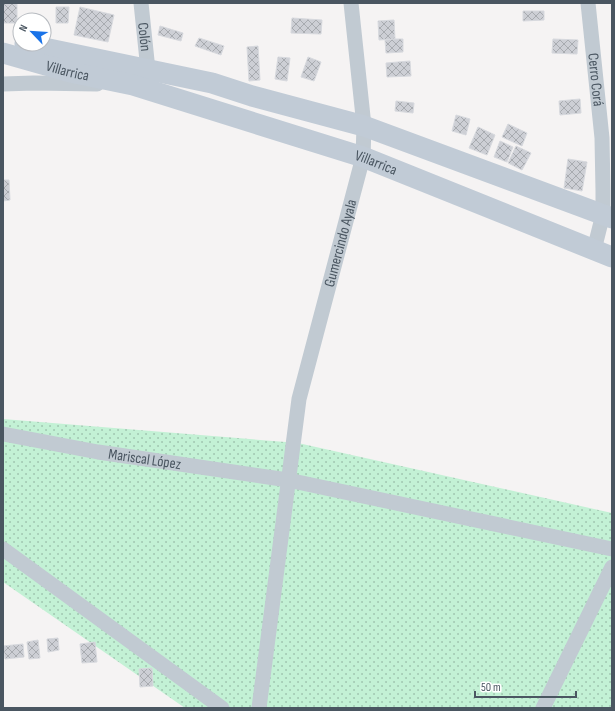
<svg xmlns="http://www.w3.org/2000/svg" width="615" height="711" viewBox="0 0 615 711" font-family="'Sofia Sans Condensed',sans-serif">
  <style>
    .grass { fill: url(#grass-dots) }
    .building { fill: url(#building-cross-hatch); stroke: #d7d9de }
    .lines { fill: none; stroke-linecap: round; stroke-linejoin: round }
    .street { stroke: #c1cad2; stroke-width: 15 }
    .secondary { stroke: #c1cbd6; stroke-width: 21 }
    .labels { text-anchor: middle; stroke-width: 3; stroke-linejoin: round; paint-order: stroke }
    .street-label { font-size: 15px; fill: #4a5661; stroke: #fff }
  </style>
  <defs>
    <pattern id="grass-dots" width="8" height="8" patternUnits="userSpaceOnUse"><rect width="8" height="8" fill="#c3f1d5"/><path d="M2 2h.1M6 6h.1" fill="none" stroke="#a0c6b0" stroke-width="1.8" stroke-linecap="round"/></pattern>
    <pattern id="building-cross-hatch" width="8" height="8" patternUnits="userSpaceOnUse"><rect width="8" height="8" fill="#cdcfd5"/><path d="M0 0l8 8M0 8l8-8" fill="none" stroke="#a8abb0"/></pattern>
  </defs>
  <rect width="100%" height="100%" fill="#f5f3f3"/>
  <polygon class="grass" points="3,419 298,443 612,513 612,708 185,708 3,582"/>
  <g class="building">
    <rect x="3" y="3" width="14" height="20"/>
    <polygon points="56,7 69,7 68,23 56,23"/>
    <polygon points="80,7 114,15 108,42 74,35"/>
    <polygon points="523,11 544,11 544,20 523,21"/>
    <polygon points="292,18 322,20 321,34 291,33"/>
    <polygon points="394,20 395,39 379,40 378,21"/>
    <polygon points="160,26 183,33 181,41 158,35"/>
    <polygon points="199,38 224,46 221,55 195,46"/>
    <polygon points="395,39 403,39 403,52 386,53 385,40"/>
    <polygon points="553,39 578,40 577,54 552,53"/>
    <polygon points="258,46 260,80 249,81 247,47"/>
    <polygon points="278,57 290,58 287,81 275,79"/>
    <polygon points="308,57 321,62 314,81 301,77"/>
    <polygon points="410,61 411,76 387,77 386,63"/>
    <polygon points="580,99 581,113 560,115 559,101"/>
    <polygon points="396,101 414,103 413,113 395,111"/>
    <polygon points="456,115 470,119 466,135 452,131"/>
    <polygon points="508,124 527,133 522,146 502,137"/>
    <polygon points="478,127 495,135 487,155 469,148"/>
    <polygon points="500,141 513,147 507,162 494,157"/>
    <polygon points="516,146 531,153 522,170 508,163"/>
    <polygon points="568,159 587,162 582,191 564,188"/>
    <polygon points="3,180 9,180 10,200 3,201"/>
    <polygon points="58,638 59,650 48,652 47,639"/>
    <polygon points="38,640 40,658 29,659 27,642"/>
    <polygon points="95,642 97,662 82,663 80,644"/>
    <polygon points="23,644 24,657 5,659 3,646"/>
    <polygon points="152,668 153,686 140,687 139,669"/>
  </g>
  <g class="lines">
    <g class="street">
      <path id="s1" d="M141,3L148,70L141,77"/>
      <path id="s2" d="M588,3L602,138L603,191V214L594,250"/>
      <polyline points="3,84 34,83 97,84"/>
      <path id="s3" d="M3,434L98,452L288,480L612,549"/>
      <polyline points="3,549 222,708"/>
      <path id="s4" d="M259,708L299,399L363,157L364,126L351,3"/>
      <polyline points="543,708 612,567"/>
    </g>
    <g class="secondary">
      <polyline points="25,44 212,83 252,96 364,126 612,218"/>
      <path id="s5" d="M3,53L70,72L133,85L363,157L612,257"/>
    </g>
  </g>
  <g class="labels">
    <g class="street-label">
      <text dy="5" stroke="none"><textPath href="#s1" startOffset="34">Colón</textPath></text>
      <text dy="5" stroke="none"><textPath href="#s5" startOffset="67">Villarrica</textPath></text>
      <text dy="5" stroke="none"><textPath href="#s2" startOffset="77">Cerro Corá</textPath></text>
      <text dy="5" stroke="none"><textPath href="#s5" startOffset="389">Villarrica</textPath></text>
      <text dy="5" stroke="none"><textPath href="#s4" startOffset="473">Gumercindo Ayala</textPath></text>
      <text dy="5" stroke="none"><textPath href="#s3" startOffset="144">Mariscal López</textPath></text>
    </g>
  </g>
  <rect width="615" height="711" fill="none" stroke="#4a5661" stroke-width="8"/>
  <g transform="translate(32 32) rotate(295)"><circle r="19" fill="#ffffff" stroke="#b7bbc0"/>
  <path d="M0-3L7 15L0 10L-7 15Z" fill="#1a73e8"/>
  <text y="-6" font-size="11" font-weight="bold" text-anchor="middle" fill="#4a5661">N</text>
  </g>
  <path d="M475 691v6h101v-6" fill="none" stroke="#4a5661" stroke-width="2"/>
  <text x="481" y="691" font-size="12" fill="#4a5661" stroke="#ffffff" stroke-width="3" paint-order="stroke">50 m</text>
</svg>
